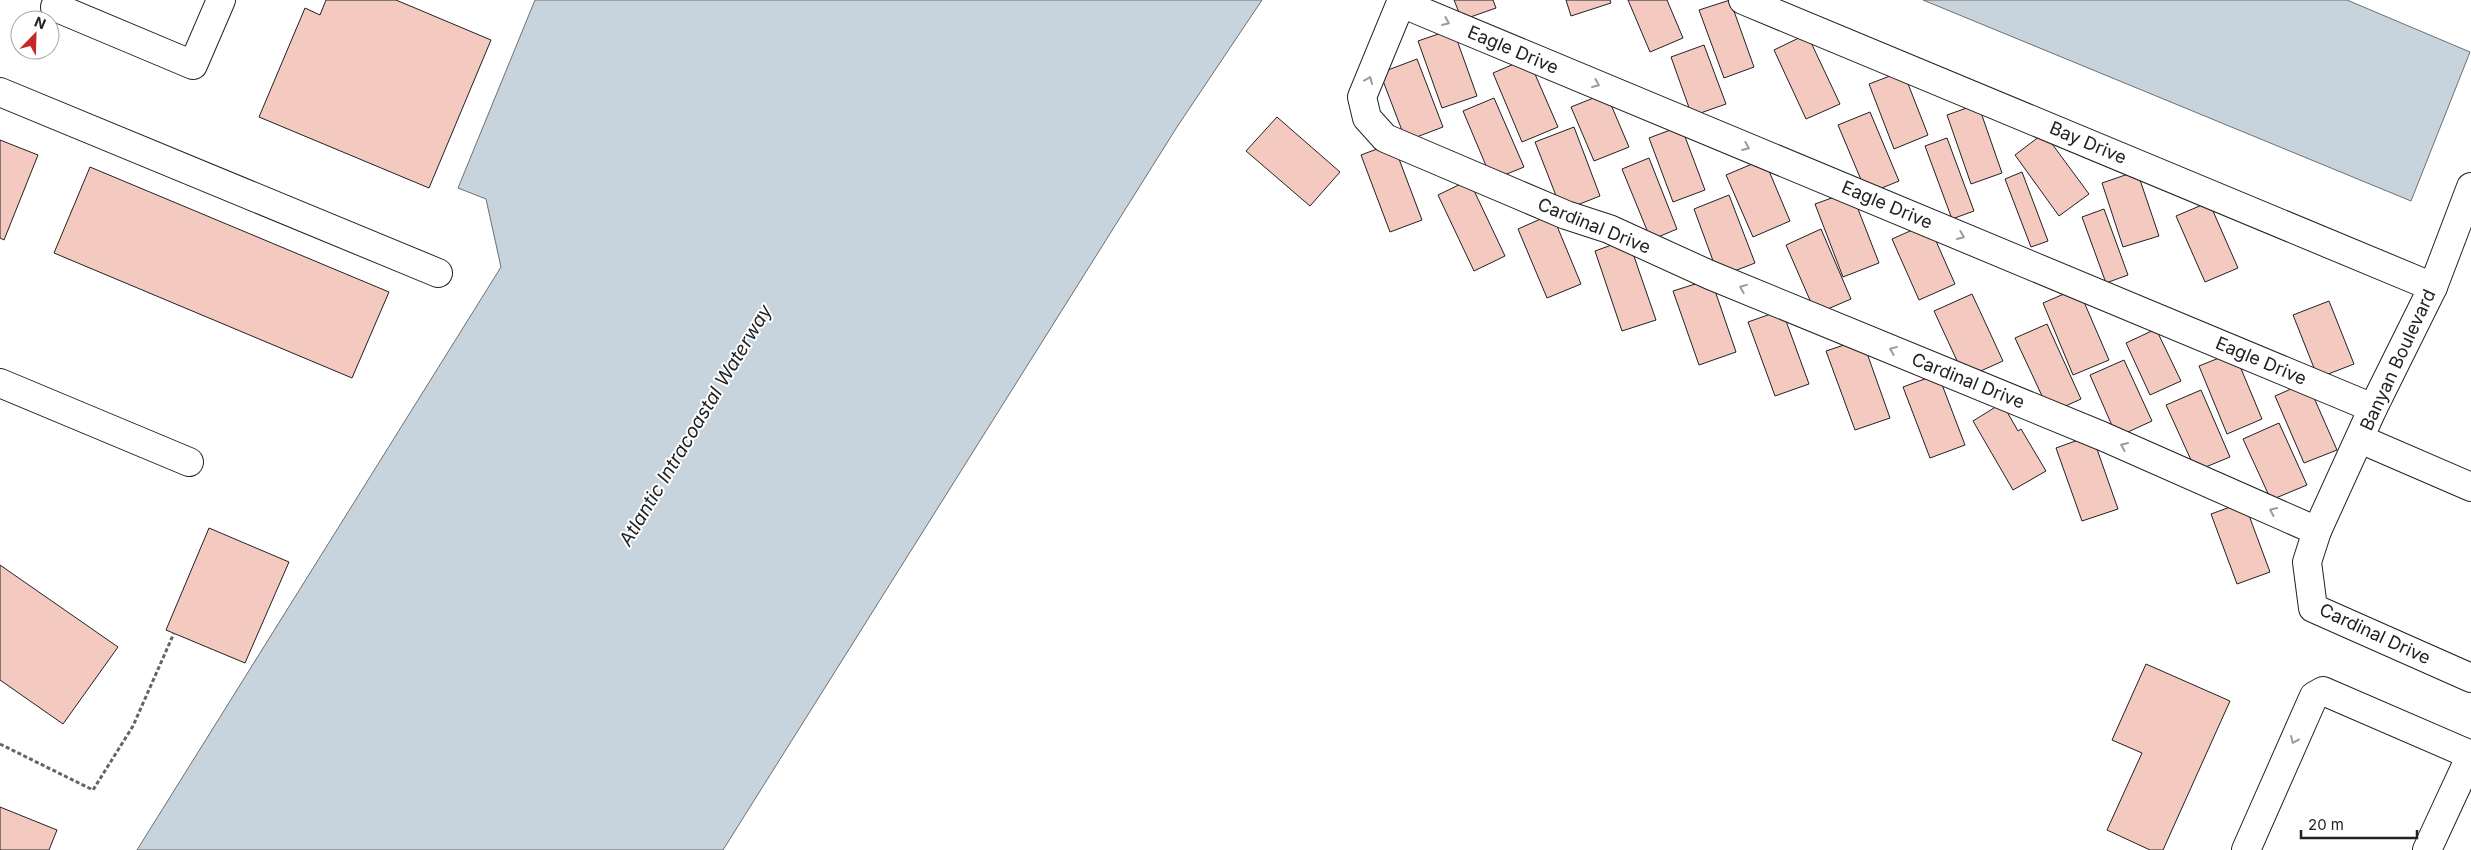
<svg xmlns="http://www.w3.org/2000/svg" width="2471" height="850" viewBox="0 0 2471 850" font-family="Inter,sans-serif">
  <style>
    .water { fill: #c7d3dd; stroke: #6f6f6f }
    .building { fill: #f3c9c0; stroke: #222 }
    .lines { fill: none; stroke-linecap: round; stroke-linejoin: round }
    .minor-casing { stroke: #222; stroke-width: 30 }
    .path { stroke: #646464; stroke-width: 3; stroke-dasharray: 4 2.5; stroke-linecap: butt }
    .minor { stroke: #fff; stroke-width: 28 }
    .oneway { stroke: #9c9c9c }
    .labels { text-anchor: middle; stroke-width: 4; stroke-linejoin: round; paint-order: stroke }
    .street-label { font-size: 18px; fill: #222; stroke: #fff }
    .water-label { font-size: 19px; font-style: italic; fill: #222; stroke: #fff }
  </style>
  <rect width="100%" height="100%" fill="#fff"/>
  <g class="water">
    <polygon points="535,0 1262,0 1177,127 723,850 137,850 501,267 486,199 458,188"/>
    <polygon points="1923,0 2347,0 2470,52 2411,201"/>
  </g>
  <g class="building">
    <polygon points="326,0 396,0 491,40 429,188 259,117 305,8 320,15"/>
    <polygon points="1454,0 1493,0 1496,8 1462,20"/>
    <polygon points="1566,0 1610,0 1611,3 1571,16"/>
    <polygon points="1628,0 1667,0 1683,38 1650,52"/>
    <polygon points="1730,0 1754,67 1724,78 1699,10"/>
    <polygon points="1453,29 1477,96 1442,108 1418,41"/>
    <polygon points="1807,34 1840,104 1806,119 1774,50"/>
    <polygon points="1704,45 1726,104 1692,116 1671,57"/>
    <polygon points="1528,58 1558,127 1522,142 1493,73"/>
    <polygon points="1417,59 1443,127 1406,141 1380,73"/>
    <polygon points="1903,71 1928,135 1894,149 1869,84"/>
    <polygon points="1606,93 1629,147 1594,161 1571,107"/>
    <polygon points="1494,98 1524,167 1492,180 1463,111"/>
    <polygon points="1978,104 2002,173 1971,184 1947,115"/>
    <polygon points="1870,112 1899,181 1867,194 1838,125"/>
    <polygon points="1277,117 1340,172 1310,206 1246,151"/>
    <polygon points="1681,126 1705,190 1673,202 1649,138"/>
    <polygon points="1574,127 1600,196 1562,211 1535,142"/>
    <polygon points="2044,133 2089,194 2059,216 2015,155"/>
    <polygon points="1947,138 1974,211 1952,219 1925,146"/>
    <polygon points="0,140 38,155 4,240 0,238"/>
    <polygon points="1393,143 1422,220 1390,232 1361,155"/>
    <polygon points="1649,158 1677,229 1651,240 1622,169"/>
    <polygon points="1764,159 1790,221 1753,237 1726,175"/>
    <polygon points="90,167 389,292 352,378 54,253"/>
    <polygon points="2137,171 2159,236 2123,247 2102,183"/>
    <polygon points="2022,172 2048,241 2031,247 2005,179"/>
    <polygon points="1469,180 1505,256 1474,271 1438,195"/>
    <polygon points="1851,191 1879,263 1843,277 1815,204"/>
    <polygon points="1729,195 1755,263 1719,277 1694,209"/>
    <polygon points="2209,202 2238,268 2205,282 2176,216"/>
    <polygon points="2104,209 2128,275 2106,283 2082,217"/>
    <polygon points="1552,214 1581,284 1547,298 1518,229"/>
    <polygon points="1928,223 1955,284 1919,300 1892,239"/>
    <polygon points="1821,229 1851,299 1816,314 1786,245"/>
    <polygon points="1628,239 1656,320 1622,331 1595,251"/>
    <polygon points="1711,279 1736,352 1699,365 1673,291"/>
    <polygon points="2078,288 2109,360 2073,375 2043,303"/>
    <polygon points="1972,294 2003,361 1965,378 1934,311"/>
    <polygon points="2329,301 2354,364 2318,378 2293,315"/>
    <polygon points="1782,310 1809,384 1775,396 1748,322"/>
    <polygon points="2047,324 2081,399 2050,413 2015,338"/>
    <polygon points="2156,329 2181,381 2150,395 2126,343"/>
    <polygon points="1862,339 1890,418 1855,430 1826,351"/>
    <polygon points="2234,352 2262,419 2227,434 2199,366"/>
    <polygon points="2124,360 2152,421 2117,437 2090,375"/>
    <polygon points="1938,374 1965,445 1930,458 1903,387"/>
    <polygon points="2307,382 2337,450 2304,463 2275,396"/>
    <polygon points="2201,390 2230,457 2196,471 2166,405"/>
    <polygon points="2002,403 2018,431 2021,429 2046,471 2013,490 1973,421"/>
    <polygon points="2279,423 2307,485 2271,500 2243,439"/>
    <polygon points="2092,435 2118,509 2082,521 2056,448"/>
    <polygon points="2244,502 2270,572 2237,584 2211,514"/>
    <polygon points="209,528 289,562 245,663 166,630"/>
    <polygon points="0,565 118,647 63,724 0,680"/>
    <polygon points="2146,664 2230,701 2163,850 2150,850 2107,830 2142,753 2112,740"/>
    <polygon points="0,807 57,830 49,850 0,850"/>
  </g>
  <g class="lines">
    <g class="minor-casing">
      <g id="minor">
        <polyline points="58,0 55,7 193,65 221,0"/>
        <polyline points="1402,0 1362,97 1367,118 1385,138 1566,215 1609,229 1710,275 2102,436 2317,531"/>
        <polyline points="1743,0 2433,287"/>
        <polyline points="1401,3 2373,408"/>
        <polyline points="0,92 438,273"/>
        <polyline points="2471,187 2433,287 2373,408 2317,531 2307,562 2313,608 2471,678"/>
        <polyline points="0,383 189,462"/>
        <polyline points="2360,439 2471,487"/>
        <polyline points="2246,850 2314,696 2323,691 2471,755"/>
        <polyline points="2427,850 2471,755"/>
      </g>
    </g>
    <polyline class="path" points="0,744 93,790 133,726 174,633"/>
    <use href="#minor" class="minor"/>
  </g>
  <defs><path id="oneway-chevron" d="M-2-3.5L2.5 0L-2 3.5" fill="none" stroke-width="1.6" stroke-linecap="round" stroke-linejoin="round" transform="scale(1.25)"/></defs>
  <g class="oneway">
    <use href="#oneway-chevron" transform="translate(1446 22) rotate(23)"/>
    <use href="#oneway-chevron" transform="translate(1369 80) rotate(-68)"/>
    <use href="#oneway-chevron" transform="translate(1596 84) rotate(23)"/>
    <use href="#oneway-chevron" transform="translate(1746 147) rotate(23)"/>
    <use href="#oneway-chevron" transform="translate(1961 236) rotate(23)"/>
    <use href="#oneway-chevron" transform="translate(1743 288) rotate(-158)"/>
    <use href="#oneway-chevron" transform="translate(1893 350) rotate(-158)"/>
    <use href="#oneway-chevron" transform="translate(2124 446) rotate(-156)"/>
    <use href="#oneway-chevron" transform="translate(2273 511) rotate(-156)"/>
    <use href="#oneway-chevron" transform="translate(2294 740) rotate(114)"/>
  </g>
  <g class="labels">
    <g class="street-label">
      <text transform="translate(1513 50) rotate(23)" y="6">Eagle Drive</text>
      <text transform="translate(2088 143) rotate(23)" y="6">Bay Drive</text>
      <text transform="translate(1887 205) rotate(23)" y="6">Eagle Drive</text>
      <text transform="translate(1594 226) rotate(22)" y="6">Cardinal Drive</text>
      <text transform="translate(2398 360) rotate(-65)" y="6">Banyan Boulevard</text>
      <text transform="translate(2261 361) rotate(23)" y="6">Eagle Drive</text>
      <text transform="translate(1968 381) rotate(22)" y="6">Cardinal Drive</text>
      <text transform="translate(2375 634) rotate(25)" y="6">Cardinal Drive</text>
    </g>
    <g class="water-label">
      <text transform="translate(695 425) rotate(-59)" y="7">Atlantic Intracoastal Waterway</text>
    </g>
  </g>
  <g transform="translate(35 35) rotate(23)"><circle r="24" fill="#ffffff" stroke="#a7a7a7"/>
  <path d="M0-4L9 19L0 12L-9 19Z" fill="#c62828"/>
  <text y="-8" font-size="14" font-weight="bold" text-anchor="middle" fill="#222222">N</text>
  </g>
  <path d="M2301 830v8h116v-8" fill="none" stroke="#222222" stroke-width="2.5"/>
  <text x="2308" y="830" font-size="15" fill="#222222" stroke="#ffffff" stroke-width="4" paint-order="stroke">20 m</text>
</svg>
